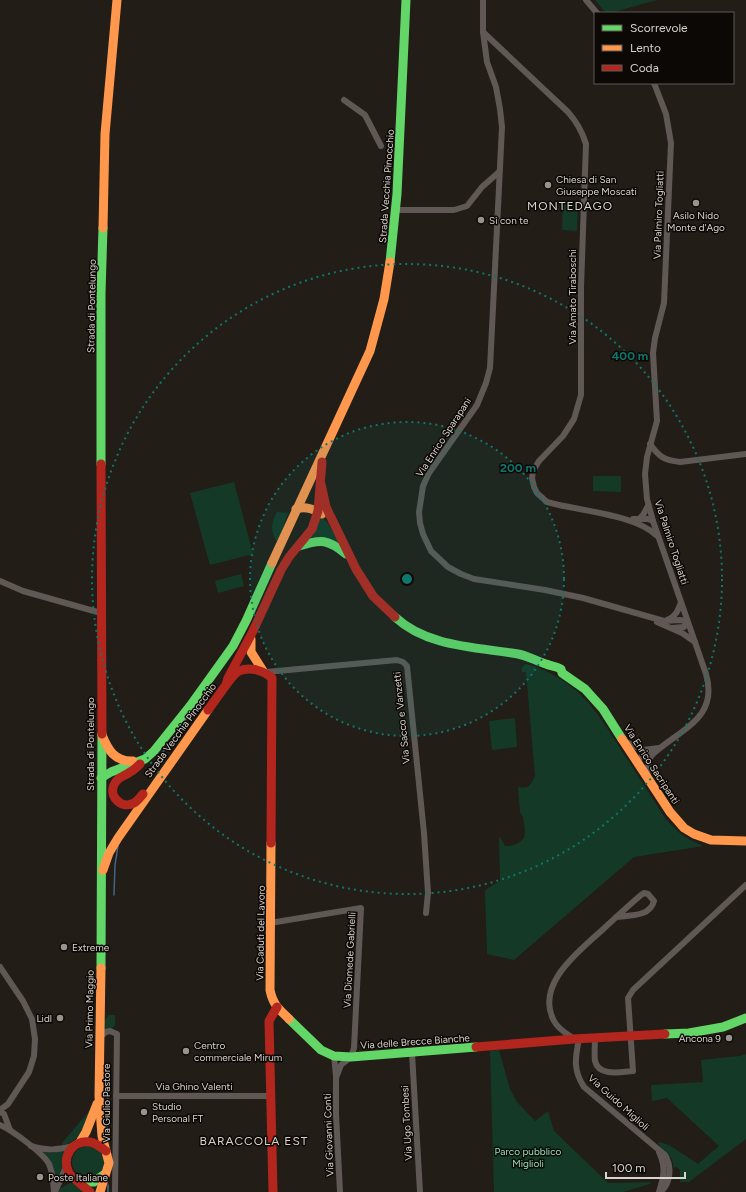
<svg xmlns="http://www.w3.org/2000/svg" width="746" height="1192" viewBox="0 0 746 1192" font-family="Figtree,sans-serif">
  <style>
    .green { fill: #143a27 }
    .lines { fill: none; stroke-linecap: round; stroke-linejoin: round }
    .stream { stroke: #436483; stroke-width: 1.5 }
    .street { stroke: #5f5855; stroke-width: 6 }
    .fast { stroke: #63d668; stroke-width: 9 }
    .slow { stroke: #ff974d; stroke-width: 9 }
    .jam { stroke: #b3261e; stroke-width: 9 }
    .ring { fill: none; stroke: #0f766e; stroke-width: 2; stroke-dasharray: 2 4 }
    .poi-dot { fill: #99938d; stroke: #0c0805; stroke-width: 1.5 }
    .labels { text-anchor: middle; stroke-width: 3; stroke-linejoin: round; paint-order: stroke }
    .poi-label { font-size: 10px; fill: #d9d3cd; stroke: #0c0805; text-anchor: start }
    .street-label { font-size: 10px; fill: #d9d3cd; stroke: #0c0805 }
    .park-label { font-size: 10px; fill: #92e0b4; stroke: #0c0805 }
    .quarter-label { font-size: 12px; letter-spacing: 1px; fill: #d9d3cd; stroke: #0c0805 }
    .centre { fill: #0f766e; stroke: #0c0805; stroke-width: 2 }
    .ring-label { font-size: 12px; text-anchor: middle; font-weight: bold; fill: #0f766e; stroke: #0c0805; stroke-width: 3; stroke-linejoin: round; paint-order: stroke }
  </style>
  <rect width="100%" height="100%" fill="#221d17"/>
  <g class="green">
    <polygon points="595,0 657,0 610,13 606,13"/>
    <polygon points="563,202 578,203 577,231 562,230"/>
    <polygon points="593,476 621,476 621,492 593,491"/>
    <polygon points="234,482 253,554 210,565 190,493"/>
    <path d="M277,512L288,513C285,522 281,534 277,542C270,530 271,523 277,512Z"/>
    <polygon points="320,516 327,522 340,544 309,539"/>
    <polygon points="241,574 244,586 218,593 215,581"/>
    <path d="M526,664C578,679 596,710 623,753C637,774 651,796 665,818C677,832 686,839 703,846L634,857L514,960L487,954L485,890L500,881L499,838L500,837L505,846C514,846 518,844 524,838L525,830L523,817L520,812L518,787C529,789 530,786 535,776L526,672H522C521,668 523,666 526,664Z"/>
    <polygon points="515,718 517,747 492,750 489,721"/>
    <polygon points="109,1015 115,1015 115,1026 112,1028 104,1030 104,1021"/>
    <polygon points="499,1050 510,1089 517,1102 535,1121 548,1111 554,1131 608,1183 651,1182 650,1184 623,1192 494,1192 490,1051"/>
    <polygon points="746,1054 746,1139 689,1182 680,1182 680,1170 677,1167 674,1168 672,1159 658,1144 659,1142 669,1145 698,1164 719,1146 667,1098 652,1101 651,1085 703,1082 701,1060 740,1056"/>
    <path d="M90,1110C84,1126 82,1141 63,1145L62,1143Z"/>
    <circle cx="88" cy="1162" r="16"/>
    <polygon points="65,1149 63,1168 56,1180 53,1167 42,1152 53,1153"/>
    <polygon points="70,1183 76,1185 86,1192 58,1192 61,1188"/>
  </g>
  <g class="lines">
    <g class="stream">
      <polyline points="184,722 207,691"/>
      <polyline points="150,770 175,735"/>
      <polyline points="114,895 115,865 118,846"/>
      <polyline points="107,1137 108,1079"/>
      <polyline points="108,1185 108,1192"/>
    </g>
    <g class="street">
      <polyline points="483,0 483,32 487,62 496,87 500,109 502,127 490,368 486,383 477,405 429,473 423,486 419,512 420,523 423,534 431,551 448,567 461,574 474,579 545,590 583,598 664,621 679,620 687,621"/>
      <polyline points="586,0 597,13"/>
      <path d="M483,32L568,112C577,122 582,131 586,144L581,288V395L574,419L563,436L539,461L533,471L532,478L534,487L537,493L547,502C578,511 634,514 656,535"/>
      <polyline points="344,100 365,115 381,146"/>
      <polyline points="397,210 454,210 467,206 482,187 499,172"/>
      <path d="M650,444C659,457 664,460 680,462L746,454"/>
      <polyline points="633,519 648,519 653,521"/>
      <polyline points="639,519 643,515 648,506"/>
      <polyline points="0,581 23,591 101,613"/>
      <path d="M667,620C676,616 678,611 681,602"/>
      <polyline points="657,622 682,633 695,642"/>
      <polyline points="672,628 684,627 687,621"/>
      <polyline points="266,672 397,660 403,662 407,666 424,833 428,893 426,913"/>
      <polyline points="626,742 643,750 659,748"/>
      <polyline points="637,761 642,756 651,750"/>
      <path d="M647,776L649,759L653,754C680,729 719,719 706,674L653,521L647,499L645,474L647,457L657,421L653,353L655,338L664,303L671,143L666,114L654,83"/>
      <polyline points="270,923 361,908 354,1048 351,1057 341,1065 336,1078 336,1114 340,1192"/>
      <polyline points="0,967 23,1001 32,1019 35,1039 34,1056 29,1072 8,1104 0,1110"/>
      <polyline points="100,1037 106,1032 110,1031 117,1034 115,1192"/>
      <path d="M595,1038C595,1046 594,1054 595,1061C599,1077 621,1072 633,1071L628,998L633,990L746,885"/>
      <path d="M574,1039C567,1034 558,1029 554,1021C535,985 577,953 600,932C613,920 627,907 641,895L644,893L648,894L654,901C650,917 630,915 616,917"/>
      <path d="M579,1039C575,1059 573,1070 584,1087L665,1155C672,1166 671,1184 660,1192"/>
      <polyline points="412,1053 420,1192"/>
      <polyline points="334,1056 336,1076"/>
      <polyline points="116,1096 271,1096"/>
      <polyline points="0,1112 4,1114 10,1130"/>
      <path d="M0,1125C12,1130 43,1153 49,1164C53,1173 53,1182 54,1192"/>
      <path d="M31,1146C48,1151 56,1150 73,1146"/>
      <path d="M659,1152C666,1167 664,1176 659,1192"/>
      <polyline points="55,1192 66,1167"/>
    </g>
    <g class="fast">
      <polyline points="390,262 397,194 406,0"/>
      <polyline points="101,464 101,293 103,228"/>
      <path d="M299,546C321,539 328,539 346,554"/>
      <path d="M395,617C427,647 476,647 518,654C528,656 536,661 546,664C551,666 556,666 561,669L562,673L585,689L603,709L622,739"/>
      <polyline points="101,778 111,772 145,759 154,751 190,706 233,646 246,621 272,563"/>
      <polyline points="101,968 102,734"/>
      <polyline points="289,1019 321,1050 334,1056 351,1057 476,1047"/>
      <polyline points="665,1034 689,1033 723,1027 746,1018"/>
      <polyline points="80,1182 94,1182 105,1174"/>
    </g>
    <g class="slow">
      <polyline points="103,228 105,134 117,0"/>
      <path d="M296,509C306,506 313,509 322,514"/>
      <polyline points="272,563 370,351 384,299 390,262"/>
      <polyline points="251,639 251,652 263,671"/>
      <path d="M102,735C108,750 115,762 133,761"/>
      <polyline points="622,739 670,812 684,828 694,834 711,840 746,841"/>
      <path d="M271,843L270,990C273,1005 279,1009 289,1019"/>
      <polyline points="103,870 109,853 118,838 208,710"/>
      <polyline points="80,1142 86,1132 97,1104"/>
      <polyline points="100,1192 109,1163 102,1136 99,1096 101,968"/>
    </g>
    <g class="jam">
      <polyline points="101,464 102,734"/>
      <polyline points="321,484 326,507 356,569 373,596 395,617"/>
      <path d="M226,685C230,680 234,674 239,671C250,666 264,671 272,678L271,843"/>
      <polyline points="208,710 226,685 228,678 253,631 281,570 289,557 312,529 318,511 322,462"/>
      <path d="M140,764C137,767 134,770 130,772C125,776 118,777 115,783C107,795 121,810 134,803C138,801 140,797 143,794"/>
      <polyline points="476,1047 574,1039 665,1034"/>
      <path d="M90,1192C85,1187 71,1177 69,1173C61,1158 72,1139 90,1142C96,1143 101,1147 106,1151"/>
      <polyline points="273,1192 269,1021 277,1007"/>
    </g>
  </g>
  <circle cx="407" cy="579" r="157" fill="#0f766e" fill-opacity=".12"/>
  <g class="ring">
    <circle cx="407" cy="579" r="157"/>
    <circle cx="407" cy="579" r="315"/>
  </g>
  <g class="poi-dot">
    <circle cx="548" cy="185" r="4"/>
    <circle cx="696" cy="203" r="4"/>
    <circle cx="481" cy="220" r="4"/>
    <circle cx="64" cy="947" r="4"/>
    <circle cx="60" cy="1018" r="4"/>
    <circle cx="729" cy="1038" r="4"/>
    <circle cx="186" cy="1051" r="4"/>
    <circle cx="144" cy="1112" r="4"/>
    <circle cx="40" cy="1177" r="4"/>
  </g>
  <g class="labels">
    <g class="poi-label">
      <text x="556" y="183">Chiesa di San<tspan x="556" dy="12">Giuseppe Moscati</tspan></text>
      <text x="696" y="219" text-anchor="middle">Asilo Nido<tspan x="696" dy="12">Monte d'Ago</tspan></text>
      <text x="489" y="224">Sì con te</text>
      <text x="72" y="951">Extreme</text>
      <text x="52" y="1022" text-anchor="end">Lidl</text>
      <text x="721" y="1042" text-anchor="end">Ancona 9</text>
      <text x="194" y="1049">Centro<tspan x="194" dy="12">commerciale Mirum</tspan></text>
      <text x="152" y="1110">Studio<tspan x="152" dy="12">Personal FT</tspan></text>
      <text x="48" y="1181">Poste Italiane</text>
    </g>
    <g class="street-label">
      <text transform="translate(386 186) rotate(-86)" y="4">Strada Vecchia Pinocchio</text>
      <text transform="translate(658 215) rotate(-88)" y="4">Via Palmiro Togliatti</text>
      <text transform="translate(572 297) rotate(-90)" y="4">Via Amato Tiraboschi</text>
      <text transform="translate(91 306) rotate(-89)" y="4">Strada di Pontelungo</text>
      <text transform="translate(443 437) rotate(-57)" y="4">Via Enrico Sparapani</text>
      <text transform="translate(672 542) rotate(72)" y="4">Via Palmiro Togliatti</text>
      <text transform="translate(401 718) rotate(-96)" y="4">Via Sacco e Vanzetti</text>
      <text transform="translate(180 730) rotate(-54)" y="4">Strada Vecchia Pinocchio</text>
      <text transform="translate(90 744) rotate(-90)" y="4">Strada di Pontelungo</text>
      <text transform="translate(652 764) rotate(57)" y="4">Via Enrico Sacripanti</text>
      <text transform="translate(260 933) rotate(-89)" y="4">Via Caduti del Lavoro</text>
      <text transform="translate(349 960) rotate(-87)" y="4">Via Diomede Gabrielli</text>
      <text transform="translate(89 1009) rotate(-89)" y="4">Via Primo Maggio</text>
      <text transform="translate(415 1041) rotate(-4)" y="4">Via delle Brecce Bianche</text>
      <text x="194" y="1090">Via Ghino Valenti</text>
      <text transform="translate(619 1102) rotate(42)" y="4">Via Guido Miglioli</text>
      <text transform="translate(106 1103) rotate(-90)" y="4">Via Giulio Pastore</text>
      <text transform="translate(406 1123) rotate(-93)" y="4">Via Ugo Tombesi</text>
      <text transform="translate(328 1135) rotate(-92)" y="4">Via Giovanni Conti</text>
    </g>
    <g class="park-label">
      <text x="528" y="1155">Parco pubblico<tspan x="528" dy="12">Miglioli</tspan></text>
    </g>
    <g class="quarter-label">
      <text x="570" y="210">MONTEDAGO</text>
      <text x="254" y="1145">BARACCOLA EST</text>
    </g>
  </g>
  <circle cx="407" cy="579" r="6" class="centre"/>
  <g class="ring-label">
    <text x="630" y="360">400 m</text>
    <text x="518" y="472">200 m</text>
  </g>
  <rect x="594" y="12" width="140" height="72" fill="#0c0805" stroke="#5e5955"/>
  <rect x="602" y="25" width="20" height="6" fill="#63d668" stroke="#5e5955"/>
  <text x="630" y="32" font-size="12" fill="#d9d3cd">Scorrevole</text>
  <rect x="602" y="45" width="20" height="6" fill="#ff974d" stroke="#5e5955"/>
  <text x="630" y="52" font-size="12" fill="#d9d3cd">Lento</text>
  <rect x="602" y="65" width="20" height="6" fill="#b3261e" stroke="#5e5955"/>
  <text x="630" y="72" font-size="12" fill="#d9d3cd">Coda</text>
  <path d="M606 1172v6h79v-6" fill="none" stroke="#d9d3cd" stroke-width="2"/>
  <text x="612" y="1172" font-size="12" fill="#d9d3cd" stroke="#0c0805" stroke-width="3" paint-order="stroke">100 m</text>
</svg>
